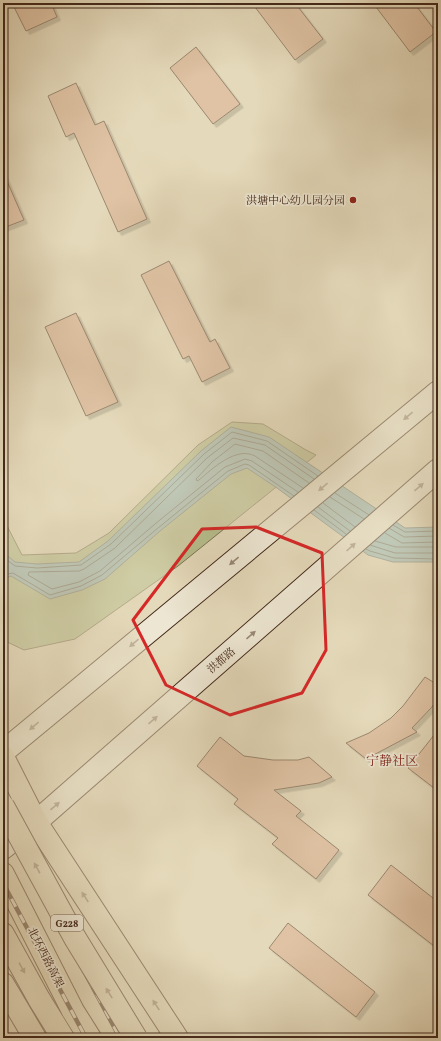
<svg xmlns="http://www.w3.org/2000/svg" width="441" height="1041" viewBox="0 0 441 1041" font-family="Vollkorn,'Noto Serif SC',serif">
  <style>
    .green { fill: #b7be8d; stroke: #7d7354 }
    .water { fill: #98b9b8; stroke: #767f79 }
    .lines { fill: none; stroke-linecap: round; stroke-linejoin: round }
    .shore { stroke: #6e7069; stroke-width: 1 }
    .building { fill: #daa889; stroke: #43281a; filter: url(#shadow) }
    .secondary-casing { stroke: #43281a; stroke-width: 24 }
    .primary-casing { stroke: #43281a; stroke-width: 24 }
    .trunk-casing { stroke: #43281a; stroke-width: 24 }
    .secondary { stroke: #ede6d2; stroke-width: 22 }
    .primary { stroke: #e4d9ba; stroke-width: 22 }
    .trunk { stroke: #e4d9ba; stroke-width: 22 }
    .rail-casing { stroke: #43281a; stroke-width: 4.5 }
    .rail { stroke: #ede6d2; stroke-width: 3; stroke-dasharray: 9; stroke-linecap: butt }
    .trunk-bridge-casing { stroke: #43281a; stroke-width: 24; stroke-linecap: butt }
    .trunk-bridge { stroke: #e4d9ba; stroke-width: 22 }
    .oneway { fill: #988776 }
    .oneway2 { fill: #94806a }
    .marked { fill: none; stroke: #d62828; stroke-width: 3; stroke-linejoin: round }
    .poi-dot { fill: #8f2418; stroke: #ede6d2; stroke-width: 1.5 }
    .labels { text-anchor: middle; stroke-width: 3.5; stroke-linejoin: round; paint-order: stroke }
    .shield { fill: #ede6d2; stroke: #766151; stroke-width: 1 }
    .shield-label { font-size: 10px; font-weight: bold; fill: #43281a }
    .poi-label { font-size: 11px; fill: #43281a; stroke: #ede6d2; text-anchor: end }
    .street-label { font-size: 11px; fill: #43281a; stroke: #ede6d2 }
    .quarter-label { font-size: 13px; fill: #7a1f14; stroke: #ede6d2 }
  </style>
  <defs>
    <filter id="shadow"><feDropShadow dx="3.5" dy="3.5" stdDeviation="0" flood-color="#0004"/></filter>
  </defs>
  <rect width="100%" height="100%" fill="#e4d9ba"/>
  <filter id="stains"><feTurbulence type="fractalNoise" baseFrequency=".005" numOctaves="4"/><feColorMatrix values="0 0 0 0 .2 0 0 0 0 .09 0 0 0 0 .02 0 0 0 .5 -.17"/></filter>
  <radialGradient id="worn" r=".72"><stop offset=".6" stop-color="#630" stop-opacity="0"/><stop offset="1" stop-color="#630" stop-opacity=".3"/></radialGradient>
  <polygon class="green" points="232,422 263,424 306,450 316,455 178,566 75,639 24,650 3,640 3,518 22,555 76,553 109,533 198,445"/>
  <polygon class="water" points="231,427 269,437 405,528 438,527 438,562 393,562 368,555 277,488 247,468 231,474 160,531 105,579 82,590 50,599 11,576 3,579 3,552 15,562 37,564 79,562 108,541 201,451"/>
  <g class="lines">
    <g class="shore">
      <path d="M303,488L255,456C236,446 212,469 199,480L197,481L196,479L212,462L235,444L263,451L309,483"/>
      <polyline points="298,492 252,461 245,459 225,467 155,524 100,571 79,582 52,589 28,575 29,572 79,571 84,569 115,548 207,458 233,438 265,445 314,479"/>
      <polyline points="335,493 369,515"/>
      <polyline points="330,497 364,519"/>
      <polyline points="323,503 355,527"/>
      <polyline points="318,507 350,531"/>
      <polyline points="314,510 346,534"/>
      <polyline points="393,525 405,532 438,531"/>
      <polyline points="389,528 404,537 438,536"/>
      <polyline points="385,533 402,543 438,542"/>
      <polyline points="375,541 396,547 438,547"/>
      <polyline points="370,545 395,553 438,553"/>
      <polyline points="366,549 370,551 394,558 438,559"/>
      <polyline points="3,557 15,566 37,568 81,565 111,544 204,454 232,432 267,441 318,476"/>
      <polyline points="3,575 13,573 50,595 81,586 102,575 158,528 228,471 245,464 249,465 294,496"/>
    </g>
  </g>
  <g class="building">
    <polygon points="12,3 51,3 57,17 26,31"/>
    <polygon points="252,3 295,3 323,39 295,60"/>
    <polygon points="373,3 414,3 436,32 410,52"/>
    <polygon points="196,47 240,104 213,124 170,68"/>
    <polygon points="76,83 95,125 104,121 147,219 118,232 74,133 66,137 48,96"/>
    <polygon points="3,172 24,220 3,228"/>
    <polygon points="169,261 210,342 215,339 230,368 202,382 189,356 183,359 141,275"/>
    <polygon points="76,313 118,402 86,416 45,327"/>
    <polygon points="425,677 438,685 438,697 432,707 412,728 417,732 366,759 346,743 369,733 391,718 403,706"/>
    <polygon points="438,730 438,791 408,768"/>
    <polygon points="220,737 244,756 273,760 298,760 309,757 332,777 319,783 274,790 301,811 296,816 339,850 316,879 272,844 278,838 234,804 238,799 197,766"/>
    <polygon points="391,865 438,902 438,949 368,895"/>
    <polygon points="288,923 375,992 356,1017 269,948"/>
  </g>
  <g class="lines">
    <g class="secondary-casing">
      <g id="secondary">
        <polyline points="3,752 438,392"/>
        <polyline points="3,848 36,822 438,470"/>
      </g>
    </g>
    <g class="primary-casing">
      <g id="primary">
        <polyline points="3,757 36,822 177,1038"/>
        <polyline points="3,984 35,1038"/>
      </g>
    </g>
    <g class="trunk-casing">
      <g id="trunk">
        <polyline points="3,874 73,1011 90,1038"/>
        <polyline points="3,934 39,999 63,1038"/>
      </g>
    </g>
    <use href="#secondary" class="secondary"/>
    <use href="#primary" class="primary"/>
    <use href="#trunk" class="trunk"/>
    <g class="rail-casing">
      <g id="rail">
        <polyline points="3,820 120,1038"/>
        <polyline points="3,883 86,1038"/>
      </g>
    </g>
    <use href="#rail" class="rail"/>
    <g class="trunk-bridge-casing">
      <polyline id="trunk-bridge" points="3,806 75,938 136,1038"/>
    </g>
    <use href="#trunk-bridge" class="trunk-bridge"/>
  </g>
  <defs><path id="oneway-solid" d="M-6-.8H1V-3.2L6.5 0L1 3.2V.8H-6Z"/></defs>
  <g class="oneway">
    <use href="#oneway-solid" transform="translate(408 416) rotate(140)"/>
    <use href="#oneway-solid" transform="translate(323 487) rotate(140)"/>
    <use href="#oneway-solid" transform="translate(419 487) rotate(-41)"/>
    <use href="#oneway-solid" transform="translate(351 547) rotate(-42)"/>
    <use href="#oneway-solid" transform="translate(234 561) rotate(140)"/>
    <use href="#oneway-solid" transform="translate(251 635) rotate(-41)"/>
    <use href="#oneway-solid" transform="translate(134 643) rotate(140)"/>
    <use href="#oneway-solid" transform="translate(153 720) rotate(-41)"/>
    <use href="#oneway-solid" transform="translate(34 726) rotate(140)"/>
    <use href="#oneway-solid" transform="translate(55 806) rotate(-41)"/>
  </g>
  <g class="oneway2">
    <use href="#oneway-solid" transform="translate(37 868) rotate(-119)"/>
    <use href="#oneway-solid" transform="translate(85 897) rotate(-123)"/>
    <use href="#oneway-solid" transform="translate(22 968) rotate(61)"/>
    <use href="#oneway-solid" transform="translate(109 993) rotate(-122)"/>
    <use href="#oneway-solid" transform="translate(156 1005) rotate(-123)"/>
  </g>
  <path d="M0 0H441V1041H0ZM256,527L322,553L326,650L302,693L230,715L166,685L133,620L202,529Z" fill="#e4d9ba" fill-opacity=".55" fill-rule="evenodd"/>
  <path class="marked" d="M256,527L322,553L326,650L302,693L230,715L166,685L133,620L202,529Z"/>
  <circle class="poi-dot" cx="353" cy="200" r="4"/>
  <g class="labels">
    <rect class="shield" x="51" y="915" width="32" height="16" rx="3"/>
    <g class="shield-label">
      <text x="67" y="927">G228</text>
    </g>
    <g class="poi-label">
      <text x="345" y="204">洪塘中心幼儿园分园</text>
    </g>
    <g class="street-label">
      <text transform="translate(221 660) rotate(-41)" y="4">洪都路</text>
      <text transform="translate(46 957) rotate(63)" y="4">北环西路高架</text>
    </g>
    <g class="quarter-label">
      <text x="392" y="765">宁静社区</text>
    </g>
  </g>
  <rect width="441" height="1041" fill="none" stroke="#e4d9ba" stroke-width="16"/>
  <rect x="4" y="4" width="433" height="1033" fill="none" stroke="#43281a" stroke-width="2"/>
  <rect x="8" y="8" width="425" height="1025" fill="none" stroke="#43281a"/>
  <rect width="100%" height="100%" filter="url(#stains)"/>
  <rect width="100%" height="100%" fill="url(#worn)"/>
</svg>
